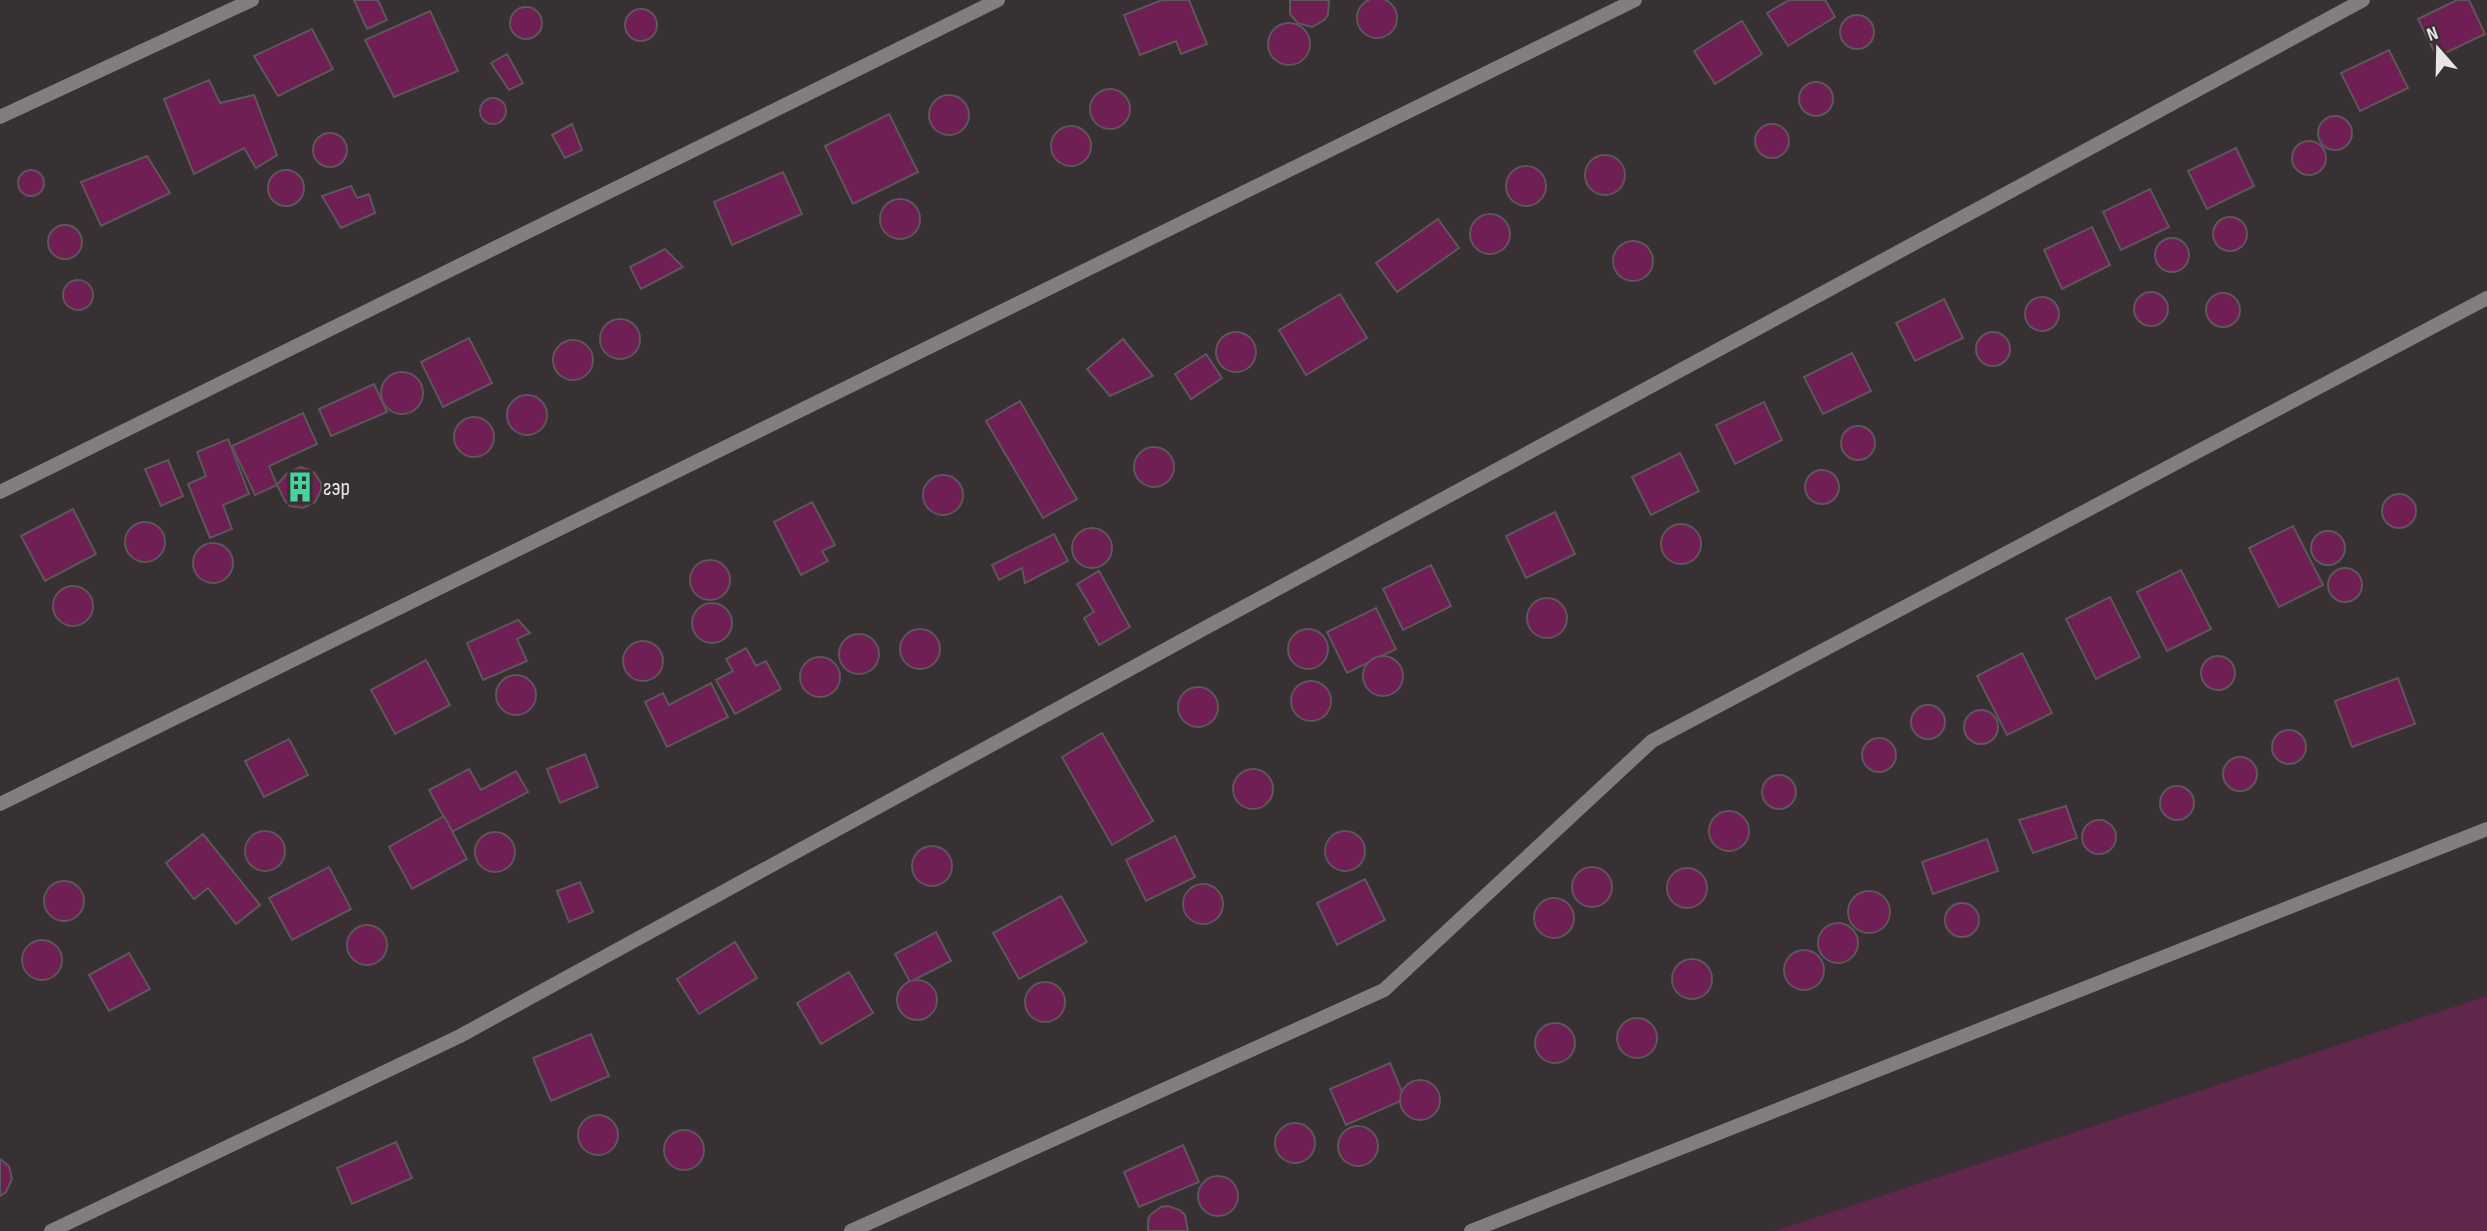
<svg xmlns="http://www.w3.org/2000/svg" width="2487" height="1231" viewBox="0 0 2487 1231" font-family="'Sofia Sans Condensed',sans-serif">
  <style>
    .green { fill: #60264b }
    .building { fill: #6f1f54; stroke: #5d565a; stroke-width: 2 }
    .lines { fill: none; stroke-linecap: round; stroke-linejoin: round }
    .street { stroke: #827e80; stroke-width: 14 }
    .labels { text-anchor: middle; stroke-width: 5; stroke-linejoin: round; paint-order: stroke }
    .poi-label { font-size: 23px; fill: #e9e5e7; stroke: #373134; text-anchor: start }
  </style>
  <rect width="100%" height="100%" fill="#373134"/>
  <polygon class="green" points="2487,996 2487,1231 1775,1231"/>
  <g class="building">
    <circle cx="1377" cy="18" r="20"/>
    <polygon points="354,0 378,0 387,20 367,29"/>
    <polygon points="1162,0 1189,0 1207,44 1181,54 1176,41 1140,55 1124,15"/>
    <polygon points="1329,0 1328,15 1324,20 1312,27 1298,23 1290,14 1290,0"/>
    <polygon points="1789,0 1825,0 1835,17 1788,46 1767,13"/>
    <polygon points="2457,0 2469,0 2485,34 2437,57 2418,19"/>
    <circle cx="526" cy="23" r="16"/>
    <circle cx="641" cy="25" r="16"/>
    <polygon points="430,11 458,71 394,97 365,40"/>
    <circle cx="1857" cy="32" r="17"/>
    <polygon points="1742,21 1762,54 1715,84 1694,51"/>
    <circle cx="1289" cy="44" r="21"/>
    <polygon points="312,29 333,69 278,96 254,56"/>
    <polygon points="2389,50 2408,88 2360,111 2341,73"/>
    <polygon points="507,54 523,83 509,90 491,63"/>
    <polygon points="209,80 220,103 254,95 277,155 256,168 244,148 194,174 164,99"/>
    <circle cx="1816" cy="99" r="17"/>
    <circle cx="1110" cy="109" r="20"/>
    <circle cx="949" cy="115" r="20"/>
    <circle cx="493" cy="111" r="13"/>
    <polygon points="889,114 918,172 853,204 825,146"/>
    <circle cx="2335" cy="133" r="17"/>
    <circle cx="1772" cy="141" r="17"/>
    <polygon points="572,124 582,150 565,158 552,135"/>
    <circle cx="1071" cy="146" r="20"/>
    <circle cx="330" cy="150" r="17"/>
    <circle cx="2309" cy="158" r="17"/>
    <polygon points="2236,148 2254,186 2207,209 2188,171"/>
    <circle cx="1605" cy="175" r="20"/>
    <polygon points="147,156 170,193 101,226 81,182"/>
    <circle cx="1526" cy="186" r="20"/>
    <circle cx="286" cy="188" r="18"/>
    <circle cx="31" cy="183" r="13"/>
    <polygon points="783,172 802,214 732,245 714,202"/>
    <polygon points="351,186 357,198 369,194 375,213 341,228 322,196"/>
    <polygon points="2150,189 2169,227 2121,250 2103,212"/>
    <circle cx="900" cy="219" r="20"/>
    <circle cx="1490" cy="234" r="20"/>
    <circle cx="2230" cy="234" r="17"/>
    <polygon points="1438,219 1459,248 1397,292 1376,263"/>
    <circle cx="65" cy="242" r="17"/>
    <polygon points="2092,227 2110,265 2062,289 2044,250"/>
    <circle cx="2172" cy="255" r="17"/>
    <circle cx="1633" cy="261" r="20"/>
    <polygon points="665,249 683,267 641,289 630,267"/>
    <circle cx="78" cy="295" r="15"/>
    <circle cx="2151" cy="309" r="17"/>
    <circle cx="2223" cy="310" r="17"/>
    <polygon points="1340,294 1367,338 1306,375 1279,330"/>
    <circle cx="2042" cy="314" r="17"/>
    <polygon points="1944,299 1963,338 1915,361 1896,323"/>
    <circle cx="620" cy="339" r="20"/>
    <circle cx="1236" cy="352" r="20"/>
    <circle cx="1993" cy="349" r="17"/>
    <polygon points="469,338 492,383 443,407 421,362"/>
    <polygon points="1123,339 1153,376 1110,396 1087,369"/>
    <circle cx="573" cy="360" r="20"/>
    <polygon points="1852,353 1871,391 1823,414 1804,377"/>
    <polygon points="1206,354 1222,378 1191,399 1175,374"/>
    <circle cx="402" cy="393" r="21"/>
    <polygon points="374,384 387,412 331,436 319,409"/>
    <circle cx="527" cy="415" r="20"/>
    <polygon points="1020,401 1077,499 1043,518 986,421"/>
    <polygon points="1764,402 1782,440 1735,464 1716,425"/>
    <polygon points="303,413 317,444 269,466 277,485 255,495 232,446"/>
    <circle cx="474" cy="437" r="20"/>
    <circle cx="1858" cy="443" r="17"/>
    <polygon points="228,439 249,494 223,505 232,529 210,538 188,484 206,476 197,452"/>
    <circle cx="1154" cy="467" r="20"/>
    <polygon points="1680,453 1699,491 1651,515 1632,477"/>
    <polygon points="168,460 183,496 161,506 145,469"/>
    <polygon points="301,467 314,472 321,483 321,490 315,502 303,508 290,506 285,501 277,485 288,472"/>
    <circle cx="1822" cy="487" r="17"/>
    <circle cx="943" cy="495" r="20"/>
    <circle cx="2399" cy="511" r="17"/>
    <polygon points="812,502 835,545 822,551 828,561 801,575 774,522"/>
    <polygon points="73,509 96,554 45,581 21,536"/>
    <polygon points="1555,512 1575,554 1526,578 1506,536"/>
    <circle cx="145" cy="542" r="20"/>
    <circle cx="1681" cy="544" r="20"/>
    <polygon points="2293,526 2323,585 2279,607 2249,548"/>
    <circle cx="1092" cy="548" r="20"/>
    <circle cx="2328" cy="548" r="17"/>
    <polygon points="1054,534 1068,561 1025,583 1022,568 999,580 992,565"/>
    <circle cx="213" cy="563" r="20"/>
    <circle cx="710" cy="580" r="20"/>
    <polygon points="1431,565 1451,606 1403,630 1383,589"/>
    <circle cx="2345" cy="585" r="17"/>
    <polygon points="2181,570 2211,629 2167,651 2137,592"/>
    <polygon points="1099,571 1130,627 1099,645 1084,618 1094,612 1077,584"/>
    <circle cx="73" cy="606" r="20"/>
    <polygon points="2110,597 2140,657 2096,679 2066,619"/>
    <circle cx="1547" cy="618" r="20"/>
    <circle cx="712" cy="623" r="20"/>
    <polygon points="1376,608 1396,649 1347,673 1327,632"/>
    <polygon points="518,620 530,633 517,639 527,661 483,680 467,643"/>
    <circle cx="1308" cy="649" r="20"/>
    <circle cx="920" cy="649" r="20"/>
    <circle cx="859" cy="654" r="20"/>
    <circle cx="643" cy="661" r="20"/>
    <polygon points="746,648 756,666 766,661 781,689 735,714 716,680 733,671 726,659"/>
    <polygon points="2022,653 2052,713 2007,735 1977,676"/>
    <circle cx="1383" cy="676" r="20"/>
    <circle cx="2218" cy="673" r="17"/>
    <circle cx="820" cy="677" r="20"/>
    <polygon points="426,660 450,705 395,734 371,690"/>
    <circle cx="516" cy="695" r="20"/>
    <polygon points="2398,678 2415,724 2352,747 2335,701"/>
    <circle cx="1311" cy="701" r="20"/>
    <polygon points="711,683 728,717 667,747 645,702 663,693 669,705"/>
    <circle cx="1198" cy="707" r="20"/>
    <circle cx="1928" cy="722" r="17"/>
    <circle cx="1981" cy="727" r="17"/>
    <circle cx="2289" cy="747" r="17"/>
    <polygon points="1102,733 1153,821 1112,845 1062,757"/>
    <circle cx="1879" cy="755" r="17"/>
    <polygon points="289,739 308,775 264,797 245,761"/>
    <polygon points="585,754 598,787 560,803 547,769"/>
    <circle cx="2240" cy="774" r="17"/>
    <circle cx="1253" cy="789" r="20"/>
    <polygon points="469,769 481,790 516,771 528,792 452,832 429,790"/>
    <circle cx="1779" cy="792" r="17"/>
    <circle cx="2177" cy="803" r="17"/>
    <polygon points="2066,806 2077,838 2033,853 2019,820"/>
    <circle cx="1729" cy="831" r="20"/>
    <polygon points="444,816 467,859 412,889 389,847"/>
    <circle cx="2099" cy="837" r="17"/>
    <circle cx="265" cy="851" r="20"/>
    <circle cx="1345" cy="851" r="20"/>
    <circle cx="495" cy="852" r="20"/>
    <polygon points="203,834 260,905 236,924 208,888 194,899 166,863"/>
    <polygon points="1175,836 1195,877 1146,901 1126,860"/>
    <polygon points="1987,839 1998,871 1933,894 1922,862"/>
    <circle cx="932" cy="866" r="20"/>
    <circle cx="1592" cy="887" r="20"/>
    <polygon points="329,867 351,909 292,940 269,898"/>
    <circle cx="1687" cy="888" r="20"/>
    <polygon points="1365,879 1385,920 1337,945 1317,903"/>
    <circle cx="64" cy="901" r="20"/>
    <polygon points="580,882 593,912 569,922 557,891"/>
    <circle cx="1203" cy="904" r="20"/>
    <circle cx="1869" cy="912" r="21"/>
    <polygon points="1061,896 1087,942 1019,979 993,933"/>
    <circle cx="1554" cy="918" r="20"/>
    <circle cx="1962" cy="920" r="17"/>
    <circle cx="1838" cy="943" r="20"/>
    <circle cx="367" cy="945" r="20"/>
    <polygon points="936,932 951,961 910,982 895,954"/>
    <circle cx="42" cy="960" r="20"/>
    <polygon points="735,942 757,978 699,1014 677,979"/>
    <circle cx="1804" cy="970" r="20"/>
    <polygon points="129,953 150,989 109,1011 89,975"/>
    <circle cx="1692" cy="979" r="20"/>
    <polygon points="849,972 873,1013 821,1044 797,1003"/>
    <circle cx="917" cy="1000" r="20"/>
    <circle cx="1045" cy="1002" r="20"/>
    <circle cx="1637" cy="1038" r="20"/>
    <circle cx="1555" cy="1043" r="20"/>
    <polygon points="591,1034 609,1076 551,1101 533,1058"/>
    <polygon points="1390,1063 1405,1099 1346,1125 1330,1089"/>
    <circle cx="1420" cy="1100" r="20"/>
    <circle cx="598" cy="1135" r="20"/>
    <circle cx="1295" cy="1143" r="20"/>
    <circle cx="1358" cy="1146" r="20"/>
    <circle cx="684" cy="1150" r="20"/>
    <polygon points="396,1142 412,1178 352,1204 337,1168"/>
    <polygon points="1183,1145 1199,1182 1139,1207 1124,1172"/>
    <polygon points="0,1159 9,1166 12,1179 6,1192 0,1196"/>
    <circle cx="1218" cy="1196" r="20"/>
    <polygon points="1168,1206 1180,1210 1185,1215 1188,1231 1148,1231 1148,1221 1150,1215 1161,1207"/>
  </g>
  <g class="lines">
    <g class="street">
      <polyline points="0,117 252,0"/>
      <polyline points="0,492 998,0"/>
      <polyline points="0,804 1635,0"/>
      <polyline points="51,1231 460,1036 1205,628 2363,0"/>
      <polyline points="851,1231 1384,990 1652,741 2487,298"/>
      <polyline points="1471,1231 2487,829"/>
    </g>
  </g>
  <defs>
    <g id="building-bare" transform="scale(2.415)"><path d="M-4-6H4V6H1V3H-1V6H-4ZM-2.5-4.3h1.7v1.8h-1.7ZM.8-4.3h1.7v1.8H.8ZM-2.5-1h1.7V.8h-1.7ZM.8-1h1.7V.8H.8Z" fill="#45d49f" stroke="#373134" stroke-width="2.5" paint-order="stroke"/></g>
  </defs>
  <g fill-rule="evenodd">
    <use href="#building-bare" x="300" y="487"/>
  </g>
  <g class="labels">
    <g class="poi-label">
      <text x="323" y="495">гэр</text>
    </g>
  </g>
  <g transform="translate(2438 49) rotate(340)" stroke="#373134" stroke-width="5" paint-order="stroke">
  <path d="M0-5L12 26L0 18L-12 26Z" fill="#e9e5e7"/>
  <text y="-10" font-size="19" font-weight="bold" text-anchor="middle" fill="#e9e5e7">N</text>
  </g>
</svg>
